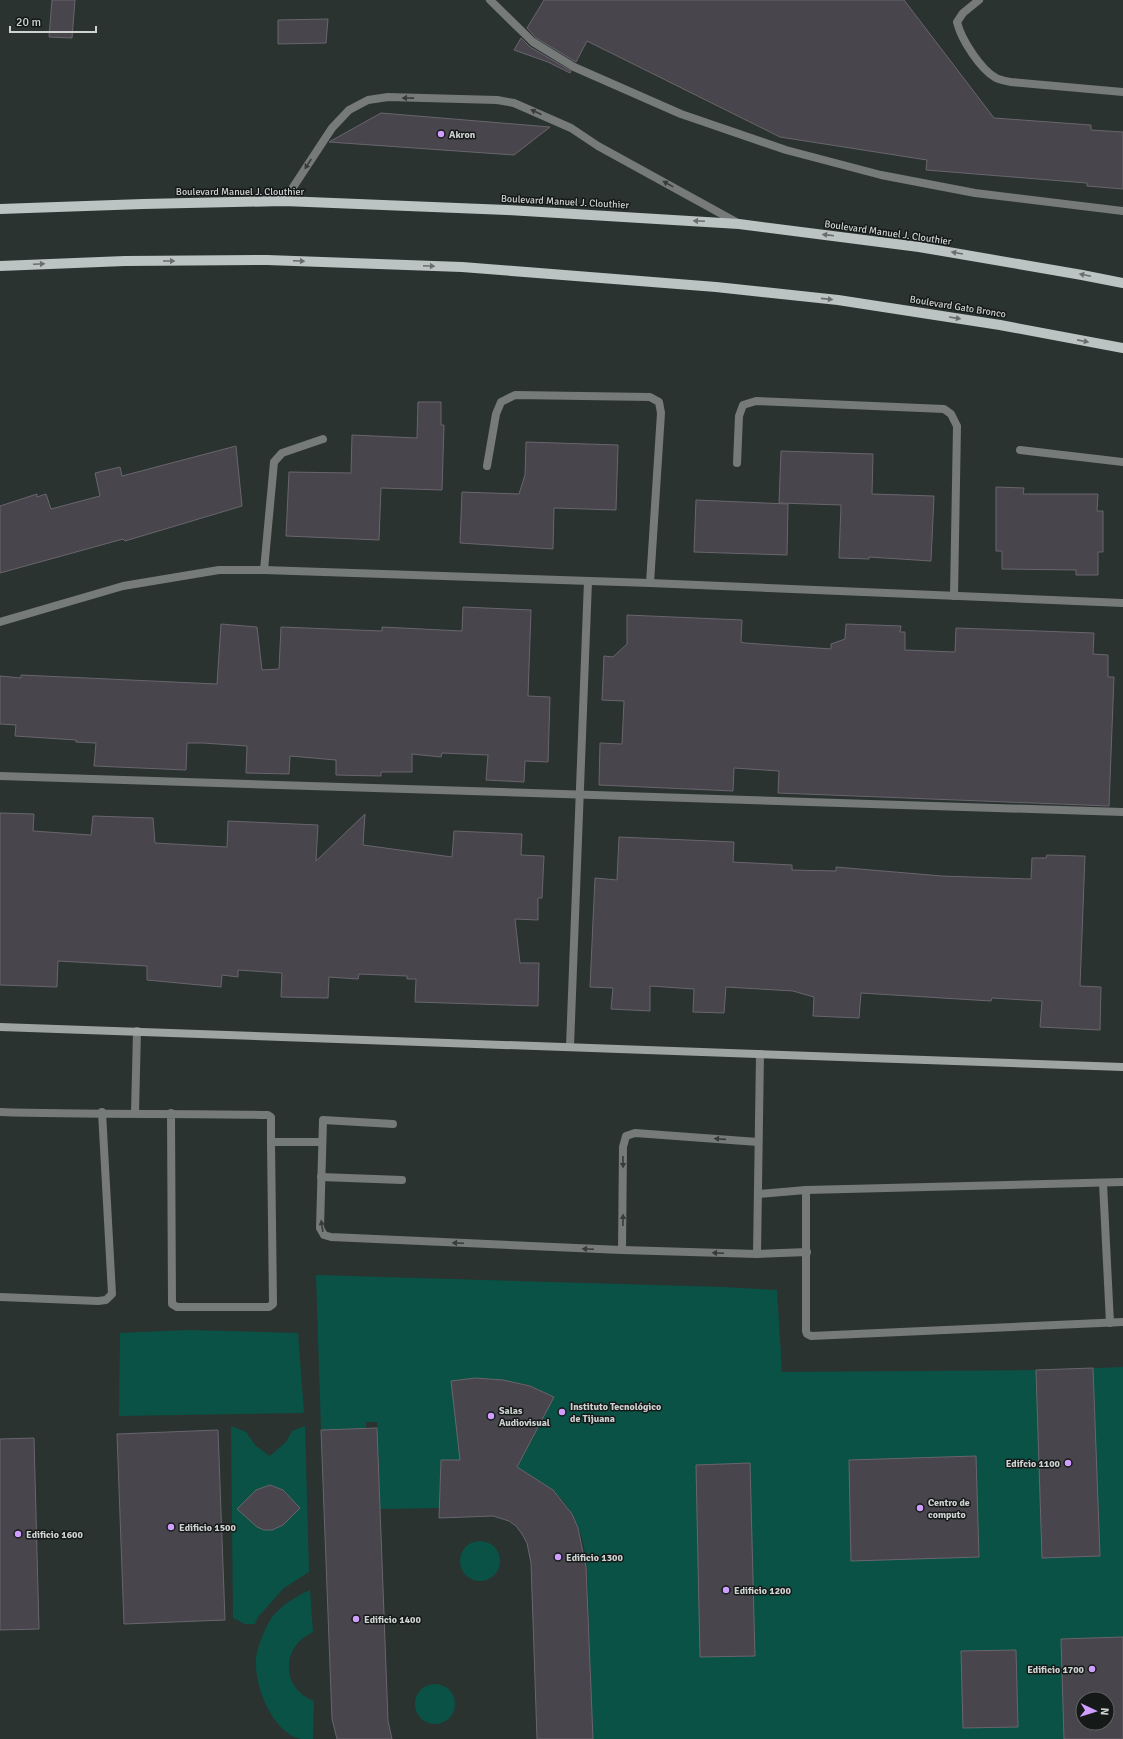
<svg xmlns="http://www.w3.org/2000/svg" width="1123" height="1739" viewBox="0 0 1123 1739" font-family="Signika,sans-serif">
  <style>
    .green { fill: #0a5246; fill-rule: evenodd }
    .building { fill: #48454c; stroke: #69656d; fill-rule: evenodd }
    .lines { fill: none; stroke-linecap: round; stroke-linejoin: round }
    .lane { stroke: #767a79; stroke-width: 8 }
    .street { stroke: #767a79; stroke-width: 8 }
    .secondary { stroke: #9da4a2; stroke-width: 8 }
    .primary { stroke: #bbc4c2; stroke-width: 10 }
    .oneway { fill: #373b3a }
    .oneway2 { fill: #686e6d }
    .poi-dot { fill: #cf9eff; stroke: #151918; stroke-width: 1.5 }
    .labels { text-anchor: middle; stroke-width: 3; stroke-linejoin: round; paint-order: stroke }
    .poi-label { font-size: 10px; font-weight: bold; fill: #ced3d2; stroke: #151918; text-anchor: start }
    .street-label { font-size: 10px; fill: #ced3d2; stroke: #151918 }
  </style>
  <rect width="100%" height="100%" fill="#2a3330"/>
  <g class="green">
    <path d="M316,1275L724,1287L777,1290L782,1372L1036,1370L1123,1367V1739H593C591,1702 590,1664 589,1627C587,1590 591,1547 572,1514C560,1492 539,1478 516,1470L554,1397C545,1393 537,1388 528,1385C502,1378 477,1378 451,1381L460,1460H441L439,1508L380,1509L377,1422H366V1429L321,1430ZM1083,1699H1107V1723H1083Z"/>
    <polygon points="187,1330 298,1333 304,1413 119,1416 120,1333"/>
    <polygon points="231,1426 246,1432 256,1446 270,1456 286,1442 292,1431 305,1426 309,1572 284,1588 258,1617 255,1624 245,1624 233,1618"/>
    <circle cx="480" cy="1561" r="20"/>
    <path d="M310,1590L313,1632C281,1646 280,1688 314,1701L313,1739C309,1739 305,1739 301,1739C272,1733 254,1685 256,1659C257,1647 266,1625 273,1616C283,1604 297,1596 310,1590Z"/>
    <circle cx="435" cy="1704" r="20"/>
  </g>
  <g class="building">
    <polygon points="52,0 75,0 72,38 49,37"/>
    <polygon points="544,0 904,0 994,118 1091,125 1091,130 1123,132 1123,189 1087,186 1087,183 926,170 927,160 780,137 587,41 576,62 536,38 527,28"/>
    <polygon points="328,19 326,43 278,44 278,20"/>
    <polygon points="521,38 530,47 571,71 570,73 548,62 514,50"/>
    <polygon points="381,113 550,127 514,155 329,142"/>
    <polygon points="418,402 441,402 441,425 444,425 442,490 381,488 379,540 286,536 289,472 351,473 352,435 417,438"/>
    <polygon points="526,442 618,445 616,510 554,508 553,549 460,543 462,492 519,494 525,475"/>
    <polygon points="236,446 242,506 125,541 123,539 0,573 0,506 37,494 37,497 46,494 51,509 100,496 95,473 120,467 122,476"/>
    <polygon points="781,451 873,454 872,494 934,496 931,561 869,557 869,559 839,558 841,505 779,503"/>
    <polygon points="996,487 1024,488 1023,494 1098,494 1097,511 1103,511 1103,552 1098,552 1098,575 1076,575 1076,570 1002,569 1002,551 996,551"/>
    <polygon points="696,500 788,504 787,555 694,552"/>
    <polygon points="463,607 531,610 528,696 550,697 548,762 525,761 524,782 486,780 488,755 442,753 441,757 412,754 412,772 381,772 381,776 336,775 336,760 290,756 289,774 246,773 247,746 203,743 187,743 186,770 94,766 96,743 76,742 76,740 15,736 16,725 0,724 0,676 21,678 21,675 217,684 221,624 257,627 262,670 279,669 281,627 382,631 382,627 462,631"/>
    <polygon points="627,615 742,620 741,642 745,643 831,649 831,644 845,639 846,624 901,626 900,632 905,632 905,650 955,652 956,628 1094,633 1093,654 1108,655 1108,677 1114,677 1109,806 778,793 779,771 734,768 733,791 599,785 600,743 622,744 624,701 602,700 604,656 613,657 627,644"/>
    <polygon points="0,813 34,814 33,831 91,835 93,816 153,818 155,843 227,847 228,821 318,825 316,861 365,814 363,845 452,857 454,831 522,834 521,855 544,856 542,898 538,898 538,920 515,919 520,963 539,963 538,1006 415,1002 416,979 407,979 407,976 359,974 358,979 329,977 328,998 281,997 282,973 238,970 238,977 222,975 221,987 147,980 147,966 58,961 57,987 0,985"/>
    <polygon points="619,837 734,842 733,862 792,865 792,870 836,871 836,867 942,876 1031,879 1032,858 1046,858 1047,855 1085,856 1080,986 1101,987 1100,1030 1040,1027 1042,1001 992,998 991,1001 861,993 859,1018 813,1016 814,997 793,991 726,987 724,1013 693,1012 694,989 650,986 650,1011 611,1009 613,988 590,987 593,921 595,878 617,880"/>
    <polygon points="1093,1368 1100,1556 1042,1558 1036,1370"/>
    <polygon points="475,1378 503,1380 530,1386 554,1397 517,1467 553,1490 572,1514 578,1528 586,1567 593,1739 537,1739 531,1563 527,1543 522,1534 516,1526 509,1521 493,1516 439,1518 441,1460 460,1460 451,1381"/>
    <polygon points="377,1428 388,1721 392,1739 337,1739 332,1719 321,1430"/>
    <polygon points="218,1430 225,1620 124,1624 117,1434"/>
    <polygon points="34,1438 39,1629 0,1630 0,1439"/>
    <polygon points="976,1456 979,1557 851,1561 849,1460"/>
    <polygon points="750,1463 755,1656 700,1657 696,1465"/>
    <polygon points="270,1485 283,1490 300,1508 283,1525 272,1530 264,1530 257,1527 237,1509 256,1490"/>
    <path d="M1123,1637V1739H1064L1061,1639ZM1083,1699H1107V1723H1083Z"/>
    <polygon points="1016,1650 1018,1727 963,1728 961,1651"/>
  </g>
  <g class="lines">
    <g class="lane">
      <polyline points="490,0 533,42 574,67 681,114 786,150 881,175 975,193 1123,211"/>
      <path d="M979,0L963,13L957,22C961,39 980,69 996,78C1000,80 1006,81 1011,82L1123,92"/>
      <polyline points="284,201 332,128 349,110 368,100 388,97 497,100 514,103 571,128 598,146 738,223"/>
      <polyline points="1020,450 1123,462"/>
      <polyline points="264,570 274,462 282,453 323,439"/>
      <path d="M0,1112C89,1115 179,1113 268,1115L271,1117V1142L273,1304L269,1307H177L172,1304L171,1113"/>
      <polyline points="135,1113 137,1031"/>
      <polyline points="393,1124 323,1120 320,1228 324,1235 331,1237 622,1250 757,1254 807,1252"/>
      <polyline points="271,1142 321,1142"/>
      <polyline points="321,1177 402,1180"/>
      <polyline points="1103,1183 1110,1323"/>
      <polyline points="806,1190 806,1331 807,1334 811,1336 1123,1322"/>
      <polyline points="758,1194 806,1190 1123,1182"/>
      <polyline points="622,1250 623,1147 626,1136 635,1133 758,1142"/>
      <polyline points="757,1254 760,1054"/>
      <polyline points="0,1297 98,1301 106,1300 112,1294 102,1112"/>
    </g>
    <g class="street">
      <polyline points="737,463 739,416 743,405 756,401 944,409 951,414 957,426 954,596"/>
      <polyline points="487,466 496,414 501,402 515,395 650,397 659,402 661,413 650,583"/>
      <polyline points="0,622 123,586 219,570 264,570 650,583 1123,603"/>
      <polyline points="0,776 1123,812"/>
      <polyline points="570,1046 588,581"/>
    </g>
    <polyline class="secondary" points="0,1027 1123,1067"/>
    <g class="primary">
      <polyline points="0,209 143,204 284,201 507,210 739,224 919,247 1082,275 1123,283"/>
      <polyline points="0,266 125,261 267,260 462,267 716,287 838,300 1000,325 1123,348"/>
    </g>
  </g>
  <defs><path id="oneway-solid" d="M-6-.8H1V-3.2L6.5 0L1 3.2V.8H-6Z"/></defs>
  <g class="oneway">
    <use href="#oneway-solid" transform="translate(408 98) rotate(-179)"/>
    <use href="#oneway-solid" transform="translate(536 112) rotate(-156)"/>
    <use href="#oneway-solid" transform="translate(308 164) rotate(123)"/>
    <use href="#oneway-solid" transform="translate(668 184) rotate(-151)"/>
    <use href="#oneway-solid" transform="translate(720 1139) rotate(-176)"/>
    <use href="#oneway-solid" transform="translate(623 1162) rotate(89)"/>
    <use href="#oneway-solid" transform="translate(623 1220) rotate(-89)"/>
    <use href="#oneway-solid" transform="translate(322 1226) rotate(-99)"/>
    <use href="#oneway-solid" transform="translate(458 1243) rotate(-177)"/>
    <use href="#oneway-solid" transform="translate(588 1249) rotate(-177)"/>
    <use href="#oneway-solid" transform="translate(718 1253) rotate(-178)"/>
  </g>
  <g class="oneway2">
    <use href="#oneway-solid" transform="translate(699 221) rotate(-177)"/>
    <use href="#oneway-solid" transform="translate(828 235) rotate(-173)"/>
    <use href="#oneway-solid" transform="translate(957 253) rotate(-170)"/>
    <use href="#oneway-solid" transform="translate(169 261)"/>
    <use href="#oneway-solid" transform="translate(299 261) rotate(2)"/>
    <use href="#oneway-solid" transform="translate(39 264) rotate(-2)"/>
    <use href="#oneway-solid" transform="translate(429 266) rotate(2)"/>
    <use href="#oneway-solid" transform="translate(1085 275) rotate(-168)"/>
    <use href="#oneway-solid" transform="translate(827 299) rotate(6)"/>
    <use href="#oneway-solid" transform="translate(955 318) rotate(9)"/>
    <use href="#oneway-solid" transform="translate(1083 341) rotate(11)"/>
  </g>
  <g class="poi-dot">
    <circle cx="441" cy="134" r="4"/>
    <circle cx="562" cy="1412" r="4"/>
    <circle cx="491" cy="1416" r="4"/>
    <circle cx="1068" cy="1463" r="4"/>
    <circle cx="920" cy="1508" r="4"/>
    <circle cx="171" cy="1527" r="4"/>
    <circle cx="18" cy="1534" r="4"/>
    <circle cx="558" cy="1557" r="4"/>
    <circle cx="726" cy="1590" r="4"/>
    <circle cx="356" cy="1619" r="4"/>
    <circle cx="1092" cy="1669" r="4"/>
  </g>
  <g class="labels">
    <g class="poi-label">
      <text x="449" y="138">Akron</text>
      <text x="570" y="1410">Instituto Tecnológico<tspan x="570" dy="12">de Tijuana</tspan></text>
      <text x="499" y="1414">Salas<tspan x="499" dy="12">Audiovisual</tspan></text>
      <text x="1060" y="1467" text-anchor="end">Edifcio 1100</text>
      <text x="928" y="1506">Centro de<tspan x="928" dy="12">computo</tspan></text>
      <text x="179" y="1531">Edificio 1500</text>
      <text x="26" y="1538">Edificio 1600</text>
      <text x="566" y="1561">Edificio 1300</text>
      <text x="734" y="1594">Edificio 1200</text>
      <text x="364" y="1623">Edificio 1400</text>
      <text x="1084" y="1673" text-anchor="end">Edificio 1700</text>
    </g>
    <g class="street-label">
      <text x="240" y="195">Boulevard Manuel J. Clouthier</text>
      <text transform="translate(565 201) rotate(3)" y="4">Boulevard Manuel J. Clouthier</text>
      <text transform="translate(888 232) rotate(8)" y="4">Boulevard Manuel J. Clouthier</text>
      <text transform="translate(958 306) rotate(9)" y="4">Boulevard Gato Bronco</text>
    </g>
  </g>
  <g transform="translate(1095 1711) rotate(94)"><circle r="19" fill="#151918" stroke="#5f6362"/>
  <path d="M0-3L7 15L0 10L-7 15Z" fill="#cf9eff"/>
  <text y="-6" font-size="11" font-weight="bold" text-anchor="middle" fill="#ced3d2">N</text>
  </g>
  <path d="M10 26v6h86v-6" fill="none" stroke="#ced3d2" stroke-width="2"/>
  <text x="16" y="26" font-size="12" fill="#ced3d2" stroke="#151918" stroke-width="3" paint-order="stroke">20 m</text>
</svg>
